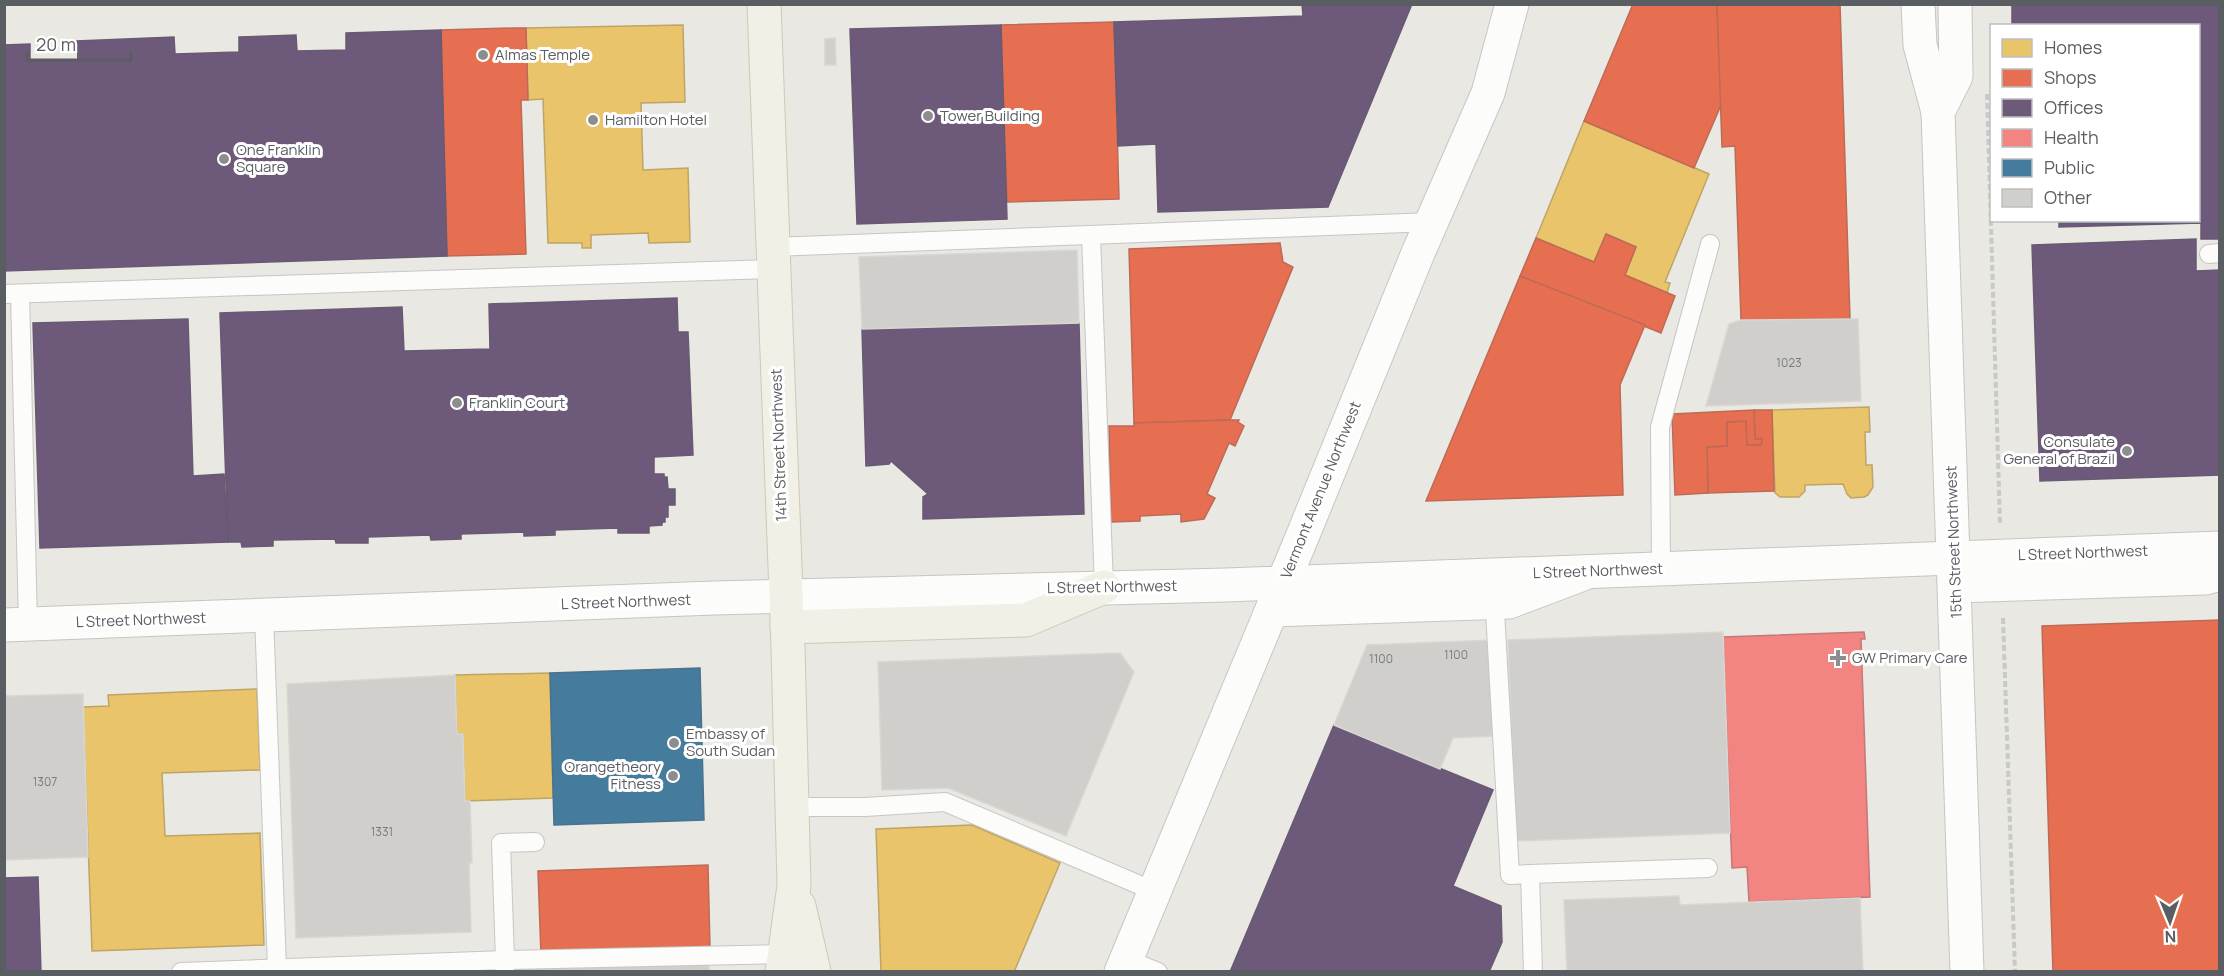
<svg xmlns="http://www.w3.org/2000/svg" width="2224" height="976" viewBox="0 0 2224 976" font-family="Manrope,sans-serif">
  <style>
    .homes { fill: #e9c46a; stroke: #bea567; stroke-width: 1.5 }
    .shops { fill: #e76f51; stroke: #bd6a56; stroke-width: 1.5 }
    .offices { fill: #6d597a; stroke: #675a72; stroke-width: 1.5 }
    .health { fill: #f28482; stroke: #c47878; stroke-width: 1.5 }
    .public { fill: #457b9d; stroke: #4b728b; stroke-width: 1.5 }
    .building { fill: #d0cfcc; stroke: #d8d7d2; stroke-width: 1.5 }
    .lines { fill: none; stroke-linecap: round; stroke-linejoin: round }
    .service-casing { stroke: #c6c6c6; stroke-width: 20 }
    .tertiary-casing { stroke: #c6c6c6; stroke-width: 35 }
    .secondary-casing { stroke: #c5c5c3; stroke-width: 35 }
    .primary-casing { stroke: #cfc9b3; stroke-width: 35 }
    .path { stroke: #c7cac9; stroke-width: 4; stroke-dasharray: 6 3; stroke-linecap: butt }
    .service { stroke: #fcfcfb; stroke-width: 18 }
    .tertiary { stroke: #fcfcfb; stroke-width: 33 }
    .secondary { stroke: #fcfcfb; stroke-width: 33 }
    .primary { stroke: #f1f0e6; stroke-width: 33 }
    .poi-dot { fill: #8c8e8e; stroke: #fff; stroke-width: 2 }
    .labels { text-anchor: middle; stroke-width: 6; stroke-linejoin: round; paint-order: stroke }
    .number-label { font-size: 12px; fill: #797b7d }
    .poi-label { font-size: 15px; fill: #5a5d61; stroke: #fff; text-anchor: start }
    .street-label { font-size: 15px; fill: #5a5d61; stroke: #fff }
  </style>
  <rect width="100%" height="100%" fill="#e9e8e3"/>
  <g class="homes">
    <polygon points="683,25 685,102 641,103 643,170 688,168 690,242 649,243 648,233 591,235 591,248 582,248 582,243 548,243 543,99 528,100 526,28"/>
    <polygon points="1584,121 1709,174 1665,282 1670,283 1667,293 1625,275 1636,247 1606,234 1594,262 1536,238"/>
    <polygon points="1869,407 1870,432 1865,432 1866,465 1872,465 1873,487 1868,495 1864,497 1851,498 1847,494 1843,484 1805,485 1805,491 1799,497 1780,497 1775,493 1772,410"/>
    <polygon points="550,673 553,798 465,801 463,734 457,734 455,675"/>
    <polygon points="257,689 260,770 162,773 165,836 260,833 264,945 92,951 83,707 109,706 108,695"/>
    <polygon points="972,825 1060,863 1014,972 881,972 876,829"/>
  </g>
  <g class="shops">
    <polygon points="1633,4 1717,4 1721,105 1694,168 1584,121"/>
    <polygon points="1717,4 1840,4 1850,319 1741,320 1735,146 1722,147"/>
    <polygon points="1114,22 1119,199 1007,202 1001,25"/>
    <polygon points="513,28 526,28 528,100 521,100 526,254 447,256 441,30"/>
    <polygon points="1606,234 1636,247 1625,275 1675,296 1661,333 1520,276 1536,238 1594,262"/>
    <polygon points="1280,243 1283,262 1293,267 1230,420 1134,423 1129,249"/>
    <polygon points="1520,276 1645,325 1620,385 1623,495 1426,501"/>
    <polygon points="1754,410 1772,410 1774,491 1708,493 1707,447 1727,446 1727,422 1746,421 1747,445 1761,445 1762,439 1755,439"/>
    <polygon points="1754,410 1755,439 1762,439 1761,445 1747,445 1746,421 1727,422 1727,446 1707,447 1708,493 1675,495 1672,414"/>
    <polygon points="1230,420 1239,420 1238,422 1244,426 1235,446 1229,443 1207,494 1215,498 1204,519 1181,522 1181,514 1140,516 1140,521 1111,522 1109,426 1134,426 1134,423"/>
    <polygon points="2220,620 2220,972 2053,972 2042,626"/>
    <polygon points="708,865 710,949 541,955 538,871"/>
  </g>
  <g class="offices">
    <polygon points="1302,4 1412,4 1328,207 1158,212 1156,144 1118,146 1114,22 1303,16"/>
    <polygon points="2012,4 2220,4 2220,239 2201,239 2201,223 2059,227 2059,220 2198,220 2198,26 2012,26"/>
    <polygon points="1001,25 1007,219 857,224 850,29"/>
    <polygon points="441,30 447,256 4,271 4,45 30,44 30,61 54,61 78,60 77,41 174,37 175,54 239,52 239,37 296,35 297,51 346,50 346,33"/>
    <polygon points="2196,239 2196,271 2220,270 2220,475 2040,481 2032,245"/>
    <polygon points="677,298 678,332 688,332 693,455 654,457 654,474 664,474 664,477 667,477 668,489 675,489 675,505 668,505 668,517 665,517 665,522 662,522 662,525 649,526 649,533 618,533 618,528 555,530 555,535 524,536 524,532 461,534 461,539 431,540 430,535 368,537 368,543 336,543 335,539 273,540 273,546 242,547 241,542 228,542 220,313 402,307 404,351 490,349 489,304"/>
    <polygon points="188,319 193,476 224,474 228,542 40,548 33,323"/>
    <polygon points="1079,323 1084,514 923,519 923,497 928,494 891,461 889,464 866,466 862,329"/>
    <polygon points="1334,725 1493,790 1453,886 1501,906 1502,942 1489,972 1230,972"/>
    <polygon points="38,877 41,972 4,972 4,878"/>
  </g>
  <polygon class="health" points="1864,632 1865,639 1861,639 1870,897 1749,902 1747,867 1732,868 1723,637"/>
  <polygon class="public" points="700,668 704,820 554,825 550,673"/>
  <g class="building">
    <polygon points="835,38 836,65 825,65 825,39"/>
    <polygon points="1077,250 1079,323 862,329 859,257"/>
    <polygon points="1850,319 1858,319 1861,401 1706,406 1729,324 1741,320"/>
    <polygon points="1723,632 1730,833 1515,841 1508,640"/>
    <polygon points="1492,640 1495,736 1453,738 1440,769 1334,725 1367,645"/>
    <polygon points="1120,653 1134,672 1066,836 948,788 882,790 878,662"/>
    <polygon points="455,675 457,734 463,734 465,801 470,801 472,863 469,863 471,932 296,938 287,684"/>
    <polygon points="83,694 88,857 4,860 4,696"/>
    <polygon points="1679,896 1680,905 1860,898 1863,972 1567,972 1564,900"/>
    <polygon points="709,962 709,972 518,972 518,967"/>
  </g>
  <g class="lines">
    <g class="service-casing">
      <g id="service">
        <polyline points="1091,235 1104,587"/>
        <polyline points="772,247 1432,222"/>
        <polyline points="2209,254 2220,253"/>
        <polyline points="4,294 773,269"/>
        <polyline points="20,294 28,624"/>
        <polyline points="1661,569 1660,427 1710,244"/>
        <polyline points="1494,594 1510,875 1530,874 1533,972"/>
        <polyline points="264,615 277,968"/>
        <polyline points="792,807 865,807 945,802 1156,892"/>
        <polyline points="535,842 501,843 505,960 784,954"/>
        <polyline points="1530,874 1708,868"/>
        <polyline points="1126,959 1158,972"/>
        <polyline points="181,972 505,960 505,969"/>
      </g>
    </g>
    <g class="tertiary-casing">
      <g id="tertiary">
        <polyline points="1272,610 1509,602 1583,574"/>
        <polyline points="1121,972 1305,530 1418,253 1488,93 1512,4"/>
      </g>
    </g>
    <g class="secondary-casing">
      <g id="secondary">
        <polyline points="1918,4 1920,45 1938,112 1967,972"/>
        <polyline points="1938,112 1956,76 1955,4"/>
        <polyline points="1955,586 2206,578 2220,574"/>
        <polyline points="4,625 714,598 1226,585 2220,548"/>
      </g>
    </g>
    <g class="primary-casing">
      <g id="primary">
        <polyline points="764,4 788,647 794,886 782,972"/>
        <polyline points="787,627 1026,620 1104,587"/>
        <polyline points="799,906 814,972"/>
      </g>
    </g>
    <g class="path">
      <polyline points="1987,94 2000,524"/>
      <polyline points="2003,618 2015,972"/>
    </g>
    <use href="#service" class="service"/>
    <use href="#tertiary" class="tertiary"/>
    <use href="#secondary" class="secondary"/>
    <use href="#primary" class="primary"/>
  </g>
  <g class="poi-dot">
    <circle cx="483" cy="55" r="6"/>
    <circle cx="928" cy="116" r="6"/>
    <circle cx="593" cy="120" r="6"/>
    <circle cx="224" cy="159" r="6"/>
    <circle cx="457" cy="403" r="6"/>
    <circle cx="2127" cy="451" r="6"/>
    <path d="M1835 649h6v6h6v6h-6v6h-6v-6h-6v-6h6z"/>
    <circle cx="674" cy="743" r="6"/>
    <circle cx="673" cy="776" r="6"/>
  </g>
  <g class="labels">
    <g class="number-label">
      <text x="1789" y="367">1023</text>
      <text x="1456" y="659">1100</text>
      <text x="1381" y="663">1100</text>
      <text x="45" y="786">1307</text>
      <text x="382" y="836">1331</text>
    </g>
    <g class="poi-label">
      <text x="495" y="60">Almas Temple</text>
      <text x="940" y="121">Tower Building</text>
      <text x="605" y="125">Hamilton Hotel</text>
      <text x="236" y="155">One Franklin<tspan x="236" dy="17">Square</tspan></text>
      <text x="469" y="408">Franklin Court</text>
      <text x="2115" y="447" text-anchor="end">Consulate<tspan x="2115" dy="17">General of Brazil</tspan></text>
      <text x="1852" y="663">GW Primary Care</text>
      <text x="686" y="739">Embassy of<tspan x="686" dy="17">South Sudan</tspan></text>
      <text x="661" y="772" text-anchor="end">Orangetheory<tspan x="661" dy="17">Fitness</tspan></text>
    </g>
    <g class="street-label">
      <text transform="translate(779 445) rotate(-92)" y="5">14th Street Northwest</text>
      <text transform="translate(1321 490) rotate(-68)" y="5">Vermont Avenue Northwest</text>
      <text transform="translate(1954 542) rotate(-92)" y="5">15th Street Northwest</text>
      <text transform="translate(2083 553) rotate(-2)" y="5">L Street Northwest</text>
      <text transform="translate(1598 571) rotate(-2)" y="5">L Street Northwest</text>
      <text transform="translate(1112 587) rotate(-1)" y="5">L Street Northwest</text>
      <text transform="translate(626 602) rotate(-2)" y="5">L Street Northwest</text>
      <text transform="translate(141 620) rotate(-2)" y="5">L Street Northwest</text>
    </g>
  </g>
  <rect width="2224" height="976" fill="none" stroke="#5a5d61" stroke-width="12"/>
  <rect x="1990" y="24" width="210" height="198" fill="#ffffff" stroke="#bdbec0" stroke-width="1.5"/>
  <rect x="2002" y="39" width="30" height="18" fill="#e9c46a" stroke="#bdbec0" stroke-width="1.5"/>
  <text x="2044" y="54" font-size="18" fill="#5a5d61">Homes</text>
  <rect x="2002" y="69" width="30" height="18" fill="#e76f51" stroke="#bdbec0" stroke-width="1.5"/>
  <text x="2044" y="84" font-size="18" fill="#5a5d61">Shops</text>
  <rect x="2002" y="99" width="30" height="18" fill="#6d597a" stroke="#bdbec0" stroke-width="1.5"/>
  <text x="2044" y="114" font-size="18" fill="#5a5d61">Offices</text>
  <rect x="2002" y="129" width="30" height="18" fill="#f28482" stroke="#bdbec0" stroke-width="1.5"/>
  <text x="2044" y="144" font-size="18" fill="#5a5d61">Health</text>
  <rect x="2002" y="159" width="30" height="18" fill="#457b9d" stroke="#bdbec0" stroke-width="1.5"/>
  <text x="2044" y="174" font-size="18" fill="#5a5d61">Public</text>
  <rect x="2002" y="189" width="30" height="18" fill="#d0cfcc" stroke="#bdbec0" stroke-width="1.5"/>
  <text x="2044" y="204" font-size="18" fill="#5a5d61">Other</text>
  <g transform="translate(2170 922) rotate(178)" stroke="#ffffff" stroke-width="4.5" paint-order="stroke">
  <path d="M0-4.5L10 22L0 15L-10 22Z" fill="#5a5d61"/>
  <text y="-9" font-size="16" font-weight="bold" text-anchor="middle" fill="#5a5d61">N</text>
  </g>
  <path d="M27 51v9h104v-9" fill="none" stroke="#5a5d61" stroke-width="3"/>
  <text x="36" y="51" font-size="18" fill="#5a5d61" stroke="#ffffff" stroke-width="4.5" paint-order="stroke">20 m</text>
</svg>
